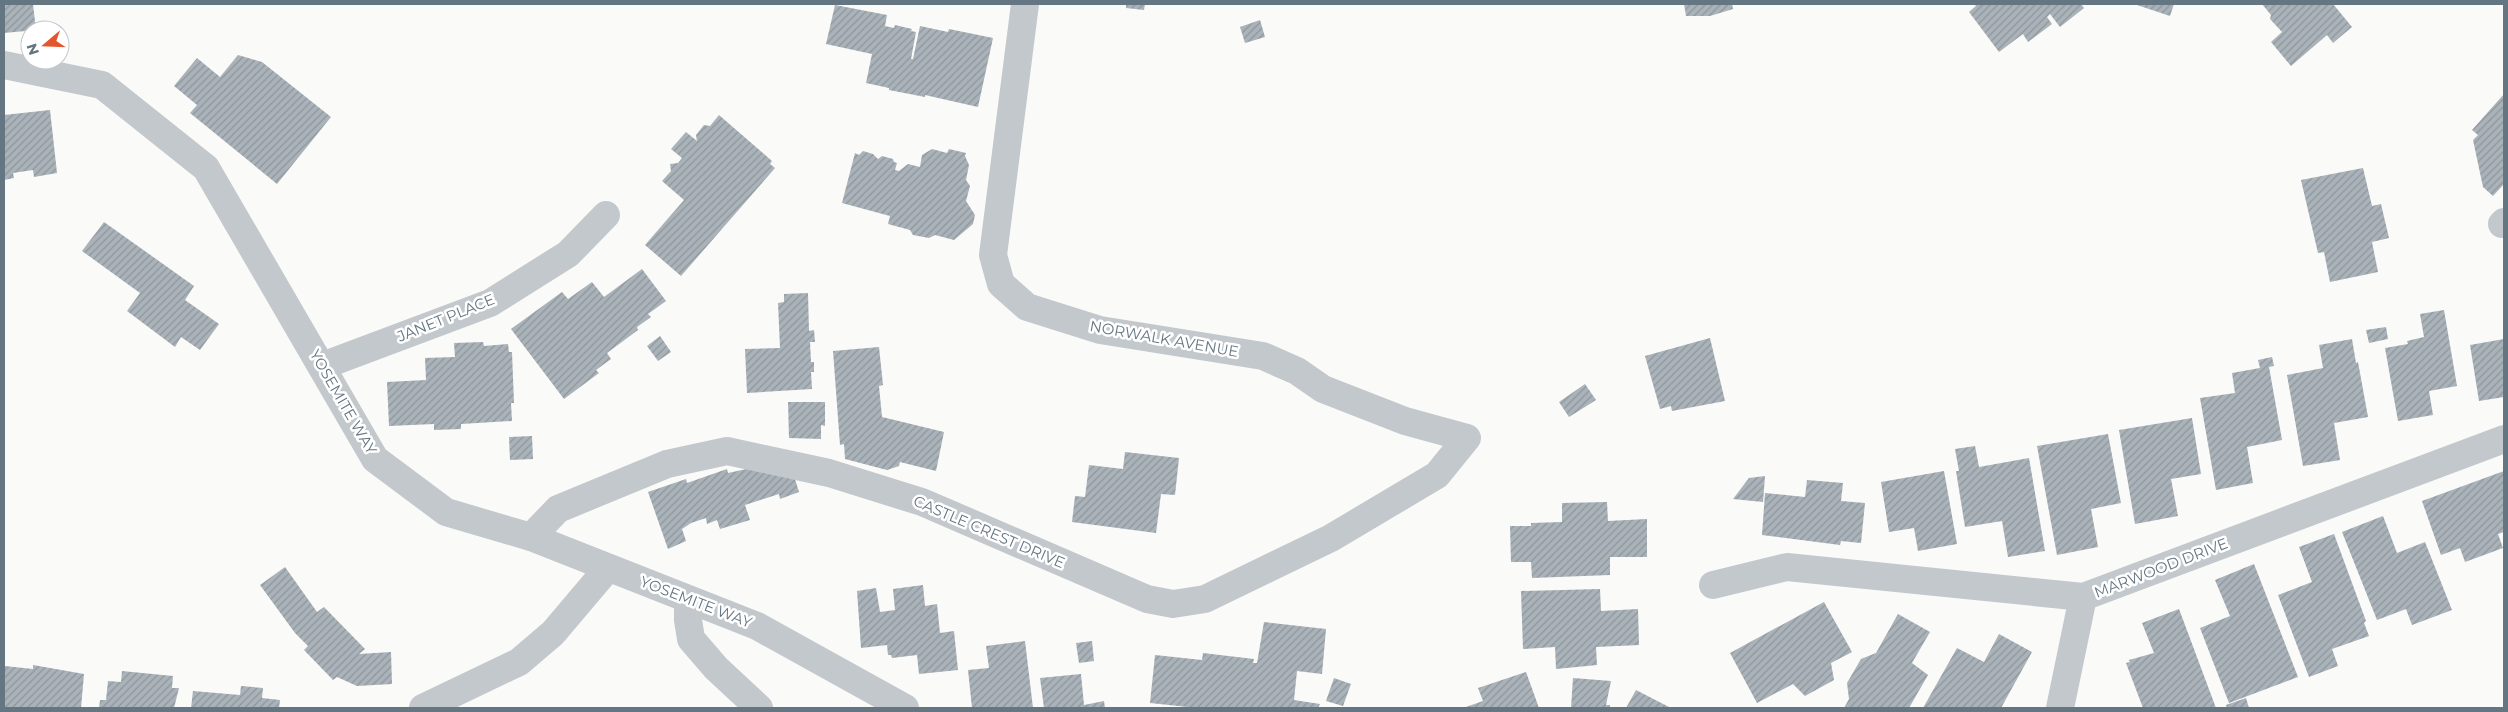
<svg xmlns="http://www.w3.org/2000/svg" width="2508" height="712" viewBox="0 0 2508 712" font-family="Montserrat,sans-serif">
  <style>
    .building { fill: url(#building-hatch) }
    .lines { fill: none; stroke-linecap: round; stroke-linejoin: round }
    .minor { stroke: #c3c8cc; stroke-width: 28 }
    .labels { text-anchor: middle; stroke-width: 5; stroke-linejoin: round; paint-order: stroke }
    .street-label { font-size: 15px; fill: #657683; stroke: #fff }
  </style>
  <defs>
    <pattern id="building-hatch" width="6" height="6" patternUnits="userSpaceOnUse" patternTransform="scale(1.25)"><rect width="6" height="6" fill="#aab3b9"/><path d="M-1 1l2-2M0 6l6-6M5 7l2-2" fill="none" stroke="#8e969c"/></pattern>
  </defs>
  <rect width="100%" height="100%" fill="#fafaf8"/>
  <g class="building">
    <polygon points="4,4 33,4 36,30 4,33"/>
    <polygon points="1126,4 1145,4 1144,10 1126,8"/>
    <polygon points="1684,4 1732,4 1733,9 1710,16 1686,16"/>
    <polygon points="1974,4 2081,4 2084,8 2060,27 2050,14 2047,17 2052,24 2028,42 2023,34 1999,52 1969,12 1976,6"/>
    <polygon points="2134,4 2174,4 2170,16"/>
    <polygon points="2262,4 2333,4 2352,27 2333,43 2327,35 2291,66 2271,42 2282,32 2270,19 2271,15"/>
    <polygon points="835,5 887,15 885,26 894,28 895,25 912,29 911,31 916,32 911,59 913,59 920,26 948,32 949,29 993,38 978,107 925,95 925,97 889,90 889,88 866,83 872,54 826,44"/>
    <polygon points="1260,20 1265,37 1245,43 1240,27"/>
    <polygon points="238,55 262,62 331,117 277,184 190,113 197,105 174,86 197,58 220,77"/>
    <polygon points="2504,94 2504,184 2493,196 2483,187 2473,140 2478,135 2472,130"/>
    <polygon points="50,110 57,173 34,177 33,170 13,173 14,178 4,180 4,115"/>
    <polygon points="719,115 772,161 770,164 775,168 681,276 645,245 684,200 662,181 671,171 670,164 678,163 682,158 671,149 686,132 697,141 696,135 704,125 710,126"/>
    <polygon points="932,149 947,153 949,149 966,153 965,156 969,165 966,180 970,186 966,201 975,215 973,224 954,240 935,235 929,238 913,235 910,230 888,224 890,216 842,203 855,153 859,155 863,151 873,154 878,159 882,156 893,159 894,162 897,163 895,170 899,171 908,164 920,167 922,155"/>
    <polygon points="2363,168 2372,206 2381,204 2389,238 2372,242 2378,272 2330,282 2324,252 2318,253 2301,180"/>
    <polygon points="104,222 194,286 185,300 219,324 200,350 181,337 175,347 127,311 140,293 82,251"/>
    <polygon points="642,269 666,301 648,314 651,317 637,327 638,330 607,353 611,359 596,370 599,373 564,399 511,329 562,292 568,299 592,282 604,297"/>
    <polygon points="808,293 809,331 814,330 815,342 810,342 811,362 814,362 814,372 811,372 812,389 747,393 745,349 780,348 778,303 784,302 784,294"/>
    <polygon points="2444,310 2457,386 2429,391 2433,415 2398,421 2385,348 2408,344 2407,341 2424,337 2420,314"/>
    <polygon points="2386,327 2388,339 2369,343 2366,330"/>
    <polygon points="660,336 671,352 658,361 647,346"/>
    <polygon points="1710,338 1725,401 1672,411 1671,406 1660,409 1645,356"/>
    <polygon points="2352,339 2356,363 2358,362 2368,417 2334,423 2340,460 2303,466 2287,375 2323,368 2319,345"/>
    <polygon points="2504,339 2504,397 2479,401 2470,345"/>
    <polygon points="483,342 484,346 508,344 509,352 512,352 514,403 511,403 512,421 461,424 461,429 434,430 434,424 389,426 387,382 426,380 425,358 455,357 454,343"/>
    <polygon points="879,347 883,385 879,386 882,417 944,432 936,471 900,462 899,466 887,470 845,459 844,444 840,445 833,351"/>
    <polygon points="2272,357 2274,366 2269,367 2282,440 2247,447 2253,483 2216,490 2200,398 2235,393 2232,373 2260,368 2258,360"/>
    <polygon points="1585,384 1596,400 1569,417 1559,402"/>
    <polygon points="788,402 825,402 825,426 821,425 821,439 789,438"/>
    <polygon points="2192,418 2201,474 2171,479 2178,516 2135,524 2119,430"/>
    <polygon points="2108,434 2121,503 2091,509 2098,547 2057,555 2037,446"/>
    <polygon points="532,436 533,459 510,460 509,437"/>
    <polygon points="1975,446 1979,467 2029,458 2045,551 2008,557 2002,521 1965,527 1956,471 1959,471 1955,449"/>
    <polygon points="1125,452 1179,458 1175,495 1161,494 1156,533 1072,522 1075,496 1085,497 1089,465 1123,469"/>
    <polygon points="751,468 795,479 799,492 780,499 779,494 745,505 750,520 720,529 717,520 707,524 706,518 691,523 682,529 686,541 668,549 648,492 686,479 687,483 727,469 728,473"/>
    <polygon points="1944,471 1957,544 1918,551 1914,528 1889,532 1881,482"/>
    <polygon points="2504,471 2504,532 2498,534 2503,548 2465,562 2460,548 2441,555 2422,501"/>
    <polygon points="1765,476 1763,502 1733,499 1749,478"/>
    <polygon points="1807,480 1843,483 1841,501 1865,503 1861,543 1841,541 1840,545 1762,535 1765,493 1805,497"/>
    <polygon points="1607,502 1608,521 1647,519 1647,557 1610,557 1610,575 1532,578 1531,562 1511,562 1510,526 1531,526 1531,523 1562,522 1562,503"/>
    <polygon points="2383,516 2397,553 2425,542 2452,610 2412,625 2406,609 2377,620 2342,532"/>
    <polygon points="2334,534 2366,621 2364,623 2369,636 2332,649 2338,666 2309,677 2278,595 2312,582 2299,547"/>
    <polygon points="2254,564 2298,677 2229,703 2200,628 2230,616 2215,580"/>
    <polygon points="285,567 317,612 324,607 365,649 359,654 391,652 392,684 357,686 337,677 333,680 304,650 308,646 295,633 260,585"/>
    <polygon points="923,585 925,606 937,604 940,633 954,631 958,670 919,674 917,655 892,658 891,655 888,655 887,645 861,648 857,591 876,588 880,612 895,610 893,589"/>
    <polygon points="1600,589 1601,611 1638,609 1639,645 1596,647 1597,665 1556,669 1555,647 1523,649 1521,591"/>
    <polygon points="1824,602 1852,652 1831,663 1834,680 1805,696 1793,684 1757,703 1730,653"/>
    <polygon points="2179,609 2216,708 2143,708 2126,663 2130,662 2129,660 2154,653 2142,623"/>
    <polygon points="1898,614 1930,632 1912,663 1928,675 1909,708 1844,708 1849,699 1847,683 1861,659 1876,653"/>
    <polygon points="1264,622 1326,629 1322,674 1297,671 1294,700 1320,704 1318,708 1197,708 1150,703 1155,655 1202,660 1203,653 1254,659 1253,663 1257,663"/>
    <polygon points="1999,634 2032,652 2001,708 1923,708 1957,648 1984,662"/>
    <polygon points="1025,641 1033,708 972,708 968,670 989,668 986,646"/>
    <polygon points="1092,641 1094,661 1079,663 1076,643"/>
    <polygon points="33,665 84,674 81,708 4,708 5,666 33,669"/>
    <polygon points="122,671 173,676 172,688 179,688 174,708 99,708 100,700 106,700 108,681 121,682"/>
    <polygon points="1526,672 1539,708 1463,708 1483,701 1478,688"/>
    <polygon points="1081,674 1084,705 1104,701 1105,708 1044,708 1040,678"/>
    <polygon points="1334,678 1351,684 1343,706 1326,701"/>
    <polygon points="1573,678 1611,681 1606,705 1610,705 1610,708 1571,708"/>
    <polygon points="241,686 263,688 262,698 280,700 279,708 191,708 193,691 240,695"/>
    <polygon points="1636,690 1671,708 1626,708"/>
    <polygon points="2246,698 2249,708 2227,708 2226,705"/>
  </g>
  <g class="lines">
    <g class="minor">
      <polyline points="4,65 102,85 206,168 375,459 446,512 531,537 757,626 905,708"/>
      <polyline points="2502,224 2504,222"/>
      <polyline points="322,366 490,303 568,254 606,215"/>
      <polyline points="531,537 558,509 667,464 727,451 829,473 922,502 1147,599 1173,604 1205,599 1331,538 1437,475 1467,438 1405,421 1323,389 1297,371 1263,356 1100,330 1027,307 1001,284 993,255 1025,4"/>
      <polyline points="1713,585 1787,567 2083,597 2504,439"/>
      <polyline points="688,600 688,620 691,639 716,668 759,708"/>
      <polyline points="423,708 519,662 553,633 608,568"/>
      <polyline points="2060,708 2083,597"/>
    </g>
  </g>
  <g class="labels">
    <g class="street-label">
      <text transform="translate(446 318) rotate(-22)" y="5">JANET PLACE</text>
      <text transform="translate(1164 339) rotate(10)" y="5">NORWALK AVENUE</text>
      <text transform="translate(343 402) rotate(60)" y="5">YOSEMITE WAY</text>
      <text transform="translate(989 532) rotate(23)" y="5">CASTLE CREST DRIVE</text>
      <text transform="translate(2161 568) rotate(-21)" y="5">MARWOOD DRIVE</text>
      <text transform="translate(696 602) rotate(21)" y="5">YOSEMITE WAY</text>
    </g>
  </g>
  <rect width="2508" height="712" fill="none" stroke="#657683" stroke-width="10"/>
  <g transform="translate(45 45) rotate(251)"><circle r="24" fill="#ffffff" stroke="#c1c8cd"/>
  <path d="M0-4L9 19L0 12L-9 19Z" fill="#e4572e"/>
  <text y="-8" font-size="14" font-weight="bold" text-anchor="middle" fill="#657683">N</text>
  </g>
</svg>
